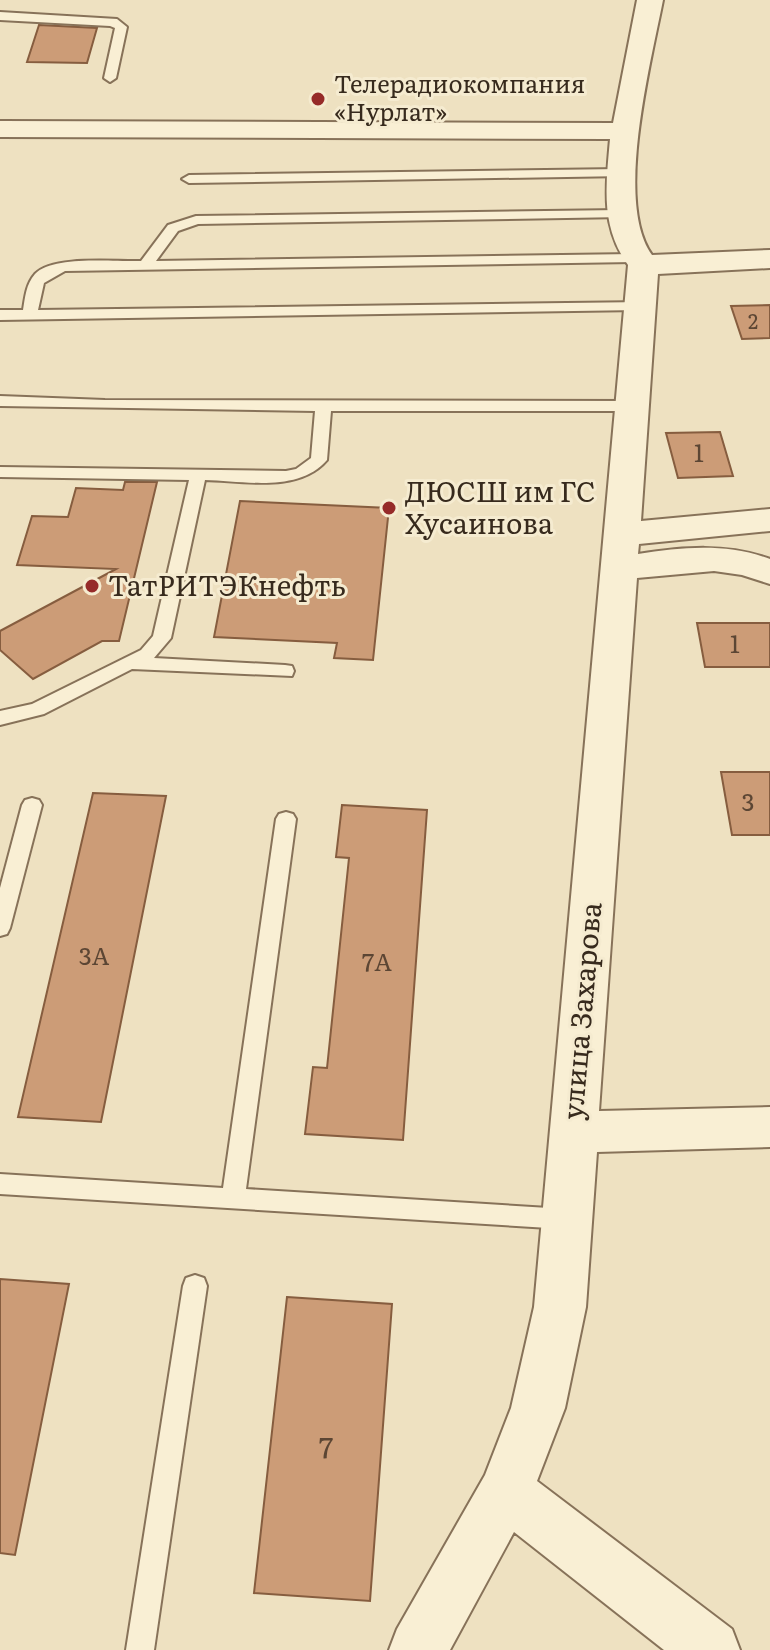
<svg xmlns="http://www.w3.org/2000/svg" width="770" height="1650" viewBox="0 0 770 1650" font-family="Literata,serif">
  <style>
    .building { fill: #cc9c77; stroke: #865d3f; stroke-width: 2 }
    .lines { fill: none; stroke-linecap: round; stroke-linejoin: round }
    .service-casing { stroke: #877259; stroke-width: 4 }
    .minor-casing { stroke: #877259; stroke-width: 4 }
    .service { fill: #f9efd4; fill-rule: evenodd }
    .minor { fill: #f9efd4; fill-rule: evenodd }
    .poi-dot { fill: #962b29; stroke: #f5ebd0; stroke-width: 3 }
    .labels { text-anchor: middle; stroke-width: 6; stroke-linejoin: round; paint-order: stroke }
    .far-number-label { font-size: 20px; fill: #5c4634 }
    .far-poi-label { font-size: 24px; fill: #372a1d; stroke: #f5ebd0; text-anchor: start }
    .number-label { font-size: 24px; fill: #5c4634 }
    .poi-label { font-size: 28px; fill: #372a1d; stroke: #f5ebd0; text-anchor: start }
    .street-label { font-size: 28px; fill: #372a1d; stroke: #f5ebd0 }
    .near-number-label { font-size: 28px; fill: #5c4634 }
  </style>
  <rect width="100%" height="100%" fill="#eee1c1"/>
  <g class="building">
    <polygon points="39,25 97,28 87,63 27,62"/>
    <polygon points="770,305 770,338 742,339 731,306"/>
    <polygon points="720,432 733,476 678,478 666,433"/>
    <polygon points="125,482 157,482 119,641 102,641 33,679 0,650 0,631 116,569 17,565 32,516 68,517 76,488 123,490"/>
    <polygon points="240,501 389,508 373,660 334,658 337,643 214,637"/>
    <polygon points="697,623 770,623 770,667 705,667"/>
    <polygon points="721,772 770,772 770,835 732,835"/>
    <polygon points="93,793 166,796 101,1122 18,1117"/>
    <polygon points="342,805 427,810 403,1140 305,1134 313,1067 327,1068 349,858 336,857"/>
    <polygon points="0,1279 69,1284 15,1555 0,1553"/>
    <polygon points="287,1297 392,1304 370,1601 254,1593"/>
  </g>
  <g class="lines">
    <g class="service-casing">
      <g id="service">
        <polygon points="0,12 117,19 127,27 116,78 110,82 104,78 115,28 110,26 0,20"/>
        <polygon points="621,169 628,173 626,176 189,183 182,179 189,175"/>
        <path d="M620,210L625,211V217L198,224L178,231L156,261L634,254L641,258L634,262L65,271L44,283L38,310L645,302L648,305L640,310L0,320V310H23C25,298 26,284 35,274C53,255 115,262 141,261L168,225L196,216Z"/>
        <path d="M0,396L105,400L632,401L640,406L632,411H331L327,460C299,493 244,481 205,480L171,638L154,658L285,665L292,666L294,671L292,676L132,669L44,714L0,725V711L32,704L141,650L153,636L189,480L0,477V467L286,471L296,469L311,458L315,411L0,406Z"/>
        <polygon points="32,798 39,800 42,805 10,928 7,934 0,936 0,888 22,805 25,800"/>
        <polygon points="286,812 293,814 296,819 246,1189 565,1209 573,1212 577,1219 573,1226 565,1229 0,1194 0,1174 223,1188 276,819 279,814"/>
        <polygon points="195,1275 204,1278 207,1286 154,1650 126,1650 183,1286 186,1278"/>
      </g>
    </g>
    <g class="minor-casing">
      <path id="minor" d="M637,0H663C651,62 614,203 652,255L770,250V268L658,274L641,521L770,509V531L639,544L638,554C683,547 727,543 770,559V584L742,575L714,571L637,578L599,1111L770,1107V1147L597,1152L586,1307L565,1408L537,1481L732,1629L740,1650H664L514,1532L450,1650H389L397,1629L485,1475L511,1408L534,1307L628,265C600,226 606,185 610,139L0,137V121L613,123Z"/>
    </g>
    <use href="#service" class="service"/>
    <use href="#minor" class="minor"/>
  </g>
  <g class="poi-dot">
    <circle cx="318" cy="99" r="8"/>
    <circle cx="389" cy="508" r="8"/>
    <circle cx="92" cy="586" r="8"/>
  </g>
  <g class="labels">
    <g class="far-number-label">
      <text x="753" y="329">2</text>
    </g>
    <g class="far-poi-label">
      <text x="334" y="93">Телерадиокомпания<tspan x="334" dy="28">«Нурлат»</tspan></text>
    </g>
    <g class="number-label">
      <text x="699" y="462">1</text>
      <text x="735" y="653">1</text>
      <text x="748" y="811">3</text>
      <text x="94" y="965">3А</text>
      <text x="377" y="971">7А</text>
    </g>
    <g class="poi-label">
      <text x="405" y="502">ДЮСШ им ГС<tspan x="405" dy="32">Хусаинова</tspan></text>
      <text x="108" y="596">ТатРИТЭКнефть</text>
    </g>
    <g class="street-label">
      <text transform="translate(582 1011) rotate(-85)" y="10">улица Захарова</text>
    </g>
    <g class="near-number-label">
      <text x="326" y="1458">7</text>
    </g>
  </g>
</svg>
